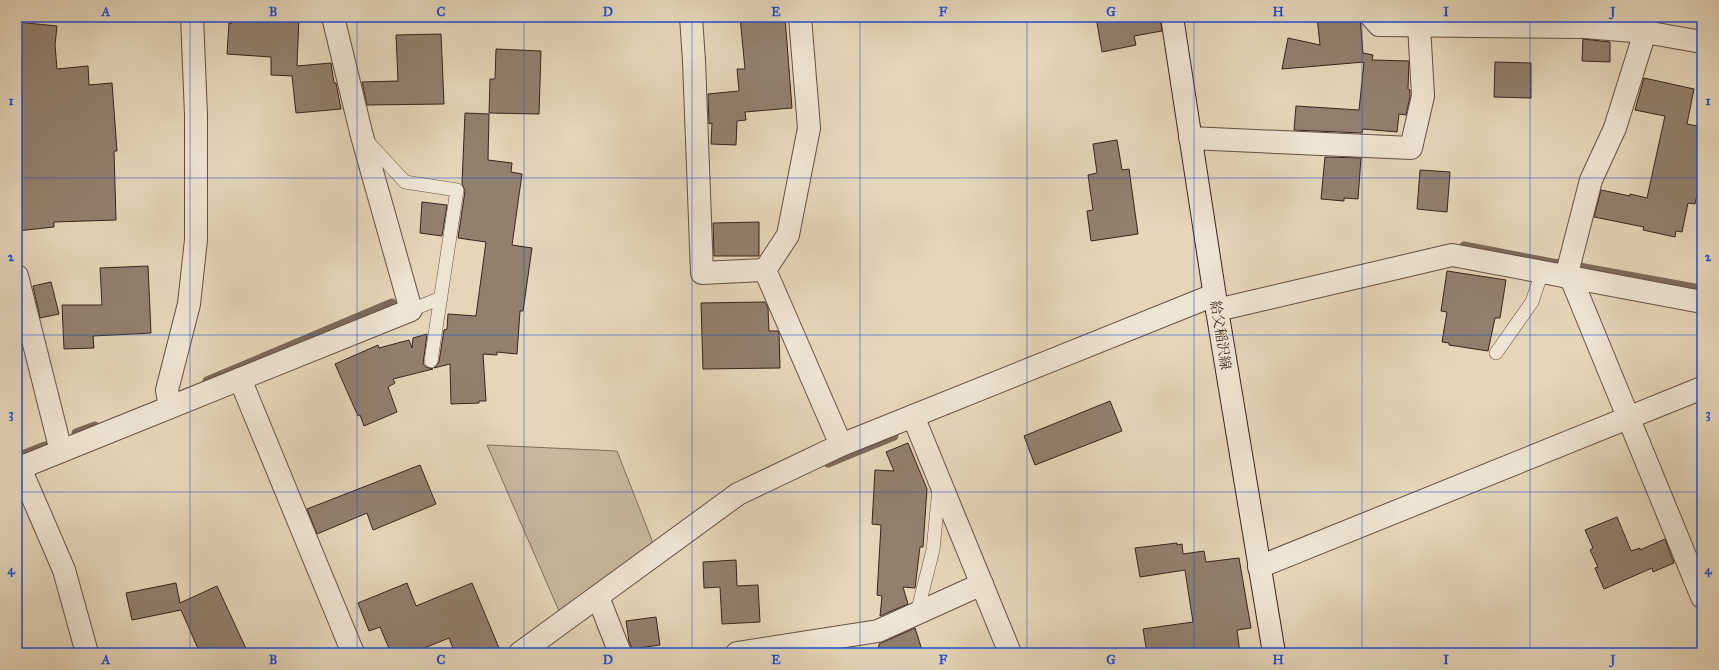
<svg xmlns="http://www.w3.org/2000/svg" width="1719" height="670" viewBox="0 0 1719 670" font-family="'IM FELL Great Primer','Noto Serif JP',serif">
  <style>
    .green { fill: #c8b89e; stroke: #806e5d }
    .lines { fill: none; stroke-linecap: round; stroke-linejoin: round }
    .stream { stroke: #7c6a5a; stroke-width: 9 }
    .building { fill: #92806e; stroke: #38231c }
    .lane-casing { stroke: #635043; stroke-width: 14 }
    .street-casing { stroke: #635043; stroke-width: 24 }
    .secondary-casing { stroke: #38231c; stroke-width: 24 }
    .lane { stroke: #eee4d2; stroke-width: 13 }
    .street { stroke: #eee4d2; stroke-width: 22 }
    .secondary { stroke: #eee4d2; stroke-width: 22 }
    .grid { fill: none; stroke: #1d4ed8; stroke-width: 1; stroke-opacity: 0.55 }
    .labels { text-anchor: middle; stroke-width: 3; stroke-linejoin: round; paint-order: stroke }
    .street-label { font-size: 14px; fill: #38231c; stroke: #eee4d2 }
    .neatline { fill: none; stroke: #1d4ed8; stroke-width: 1.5 }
    .grid-label { font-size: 13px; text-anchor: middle; font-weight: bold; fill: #1d4ed8 }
  </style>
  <rect width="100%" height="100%" fill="#e5d6b9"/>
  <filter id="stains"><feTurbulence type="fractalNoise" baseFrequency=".005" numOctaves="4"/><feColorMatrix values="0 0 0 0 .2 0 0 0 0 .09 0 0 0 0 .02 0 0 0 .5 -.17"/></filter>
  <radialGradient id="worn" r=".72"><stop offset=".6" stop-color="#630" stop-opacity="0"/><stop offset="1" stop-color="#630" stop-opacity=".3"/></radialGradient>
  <polygon class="green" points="487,445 617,451 653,543 559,611"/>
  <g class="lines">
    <g class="stream">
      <polyline points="1464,246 1558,264"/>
      <polyline points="1579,267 1700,289 1702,283"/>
      <polyline points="207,381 392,303"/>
      <polyline points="76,433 95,426"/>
      <polyline points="17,457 45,446"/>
      <polyline points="828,463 894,436"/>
    </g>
  </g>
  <g class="building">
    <polygon points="231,17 299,17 297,66 331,63 334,83 336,83 341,109 296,113 292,76 271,75 271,57 227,54 229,23 231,24"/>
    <polygon points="740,17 785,17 792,108 745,112 746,120 737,121 736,145 711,144 712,123 709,124 708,94 739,91 737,69 745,69"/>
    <polygon points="1096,17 1160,17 1162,31 1134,36 1136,45 1102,52"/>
    <polygon points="1317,17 1360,17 1363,53 1373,55 1372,60 1409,61 1408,89 1410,90 1410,97 1406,115 1399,114 1397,132 1363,129 1362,133 1294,130 1296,106 1359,110 1364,62 1282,69 1288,38 1320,45"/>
    <polygon points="17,22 57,26 55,45 57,69 88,66 89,85 112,83 117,151 114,151 116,220 54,222 54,227 17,231"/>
    <polygon points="441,34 444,104 367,105 362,82 398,81 396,35"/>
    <polygon points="1583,39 1610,42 1610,62 1582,61"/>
    <polygon points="496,49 541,51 539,114 489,113 490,79 495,79"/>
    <polygon points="1495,62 1531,63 1531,98 1494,97"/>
    <polygon points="1644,78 1694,89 1687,124 1702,127 1702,173 1695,204 1688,203 1682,232 1676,231 1675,237 1643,230 1644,227 1594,217 1601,190 1630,196 1630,194 1647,198 1665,116 1635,110"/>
    <polygon points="465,113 489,114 488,160 512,163 511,172 522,174 512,245 532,248 523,311 520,311 517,354 497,352 497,355 483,354 486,401 479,401 479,403 451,404 450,364 434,368 439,362 444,330 447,329 448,314 476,316 486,242 458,238 465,191 462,184"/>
    <polygon points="1117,140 1122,170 1129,169 1138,234 1091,241 1087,211 1093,210 1088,175 1097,173 1093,144"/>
    <polygon points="1325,157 1361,158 1358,199 1344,198 1344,201 1321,199"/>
    <polygon points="1420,170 1450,172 1447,212 1417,209"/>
    <polygon points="422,202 447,205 442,236 420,233"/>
    <polygon points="759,222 759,256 714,256 713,223"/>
    <polygon points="148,266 151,333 93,336 94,348 64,349 62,305 102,305 100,268"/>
    <polygon points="1447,271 1506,280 1500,318 1495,318 1488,351 1449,345 1449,343 1442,342 1447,312 1441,311"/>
    <polygon points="51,282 59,314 40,318 33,286"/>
    <polygon points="765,302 768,308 769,331 778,331 779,333 780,368 703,369 701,303"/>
    <polygon points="427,334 423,364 426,367 433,369 393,379 395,383 388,387 397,412 364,426 360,415 358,416 335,364 378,345 379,348 409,340 412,348 413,338"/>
    <polygon points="1110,401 1122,431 1035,465 1024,436"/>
    <polygon points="908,443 927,489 923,547 920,547 915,588 903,587 908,604 880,616 882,596 877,595 881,525 872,524 875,470 894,471 886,452"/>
    <polygon points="420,465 436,504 373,530 367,513 317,534 307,509"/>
    <polygon points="1617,517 1631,551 1640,548 1640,550 1665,539 1674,563 1653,572 1652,568 1604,589 1595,568 1598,567 1590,550 1593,548 1585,530"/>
    <polygon points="1177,543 1177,545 1182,544 1183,554 1204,551 1206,562 1239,558 1251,628 1237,630 1240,653 1147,653 1143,629 1193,622 1185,570 1140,577 1135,548"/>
    <polygon points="736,560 737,586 758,585 760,622 722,624 720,587 704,588 703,562"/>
    <polygon points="176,583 180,603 217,586 248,653 200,653 181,610 132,620 126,593"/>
    <polygon points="407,583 416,606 472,583 499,648 486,653 455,653 449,638 412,653 391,653 380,627 369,631 358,603"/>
    <polygon points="656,617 660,645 632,649 629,641 626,621"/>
    <polygon points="915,628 923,653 878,653 879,644"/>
  </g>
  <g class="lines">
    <g class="lane-casing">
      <g id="lane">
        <polyline points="367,141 405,182 457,190 431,361"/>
        <polyline points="411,310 441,298"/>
        <polyline points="1496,353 1532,302 1542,272"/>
        <polyline points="917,613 933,550 939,489"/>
      </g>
    </g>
    <g class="street-casing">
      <g id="street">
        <polyline points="691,17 694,61 702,273 765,270"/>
        <polyline points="800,17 809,128 788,235 765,270 841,445"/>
        <polyline points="1372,17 1379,25 1585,27 1645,32 1702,42"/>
        <polyline points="1190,138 1411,148 1423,96 1419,25"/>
        <polyline points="17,276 61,451"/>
        <polyline points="1566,277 1591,180 1615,128 1645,32 1646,18"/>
        <polyline points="1571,278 1702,597"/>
        <polyline points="1217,310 1452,255 1702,302"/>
        <polyline points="240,379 353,653"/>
        <polyline points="170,407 167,390 189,304 196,240 196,115 192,17"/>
        <polyline points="913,416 1010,653"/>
        <polyline points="20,468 64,570 87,653"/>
        <polyline points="17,469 411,310 362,136 333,17"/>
        <polyline points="1259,567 1702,388"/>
        <polyline points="598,597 620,653"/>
        <polyline points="520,653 738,494 841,445 1214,295"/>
        <polyline points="737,653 878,631 982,584"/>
      </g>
    </g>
    <g class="secondary-casing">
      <polyline id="secondary" points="1172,17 1217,310 1274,653"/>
    </g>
    <use href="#lane" class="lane"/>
    <use href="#street" class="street"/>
    <use href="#secondary" class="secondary"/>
  </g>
  <path class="grid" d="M190,17V653M357,17V653M524,17V653M692,17V653M860,17V653M1027,17V653M1194,17V653M1362,17V653M1530,17V653M17,178H1702M17,335H1702M17,492H1702"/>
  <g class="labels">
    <g class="street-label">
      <text transform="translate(1221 335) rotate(81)" y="5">給父稲沢線</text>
    </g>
  </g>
  <rect width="1719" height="670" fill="none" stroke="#e5d6b9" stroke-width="44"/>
  <rect x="22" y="22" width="1675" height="626" class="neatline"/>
  <g class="grid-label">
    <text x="106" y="16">A</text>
    <text x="273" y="16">B</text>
    <text x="441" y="16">C</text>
    <text x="608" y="16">D</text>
    <text x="776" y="16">E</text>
    <text x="943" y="16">F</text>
    <text x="1111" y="16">G</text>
    <text x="1278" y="16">H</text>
    <text x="1446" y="16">I</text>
    <text x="1613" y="16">J</text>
    <text x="11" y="105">1</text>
    <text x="1708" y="105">1</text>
    <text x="11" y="261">2</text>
    <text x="1708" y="261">2</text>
    <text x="11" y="418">3</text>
    <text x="1708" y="418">3</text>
    <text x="11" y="574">4</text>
    <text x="1708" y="574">4</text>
    <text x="106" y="664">A</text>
    <text x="273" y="664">B</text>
    <text x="441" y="664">C</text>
    <text x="608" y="664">D</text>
    <text x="776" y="664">E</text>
    <text x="943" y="664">F</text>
    <text x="1111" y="664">G</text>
    <text x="1278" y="664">H</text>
    <text x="1446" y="664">I</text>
    <text x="1613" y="664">J</text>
  </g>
  <rect width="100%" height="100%" filter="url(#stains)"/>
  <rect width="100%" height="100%" fill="url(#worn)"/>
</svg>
